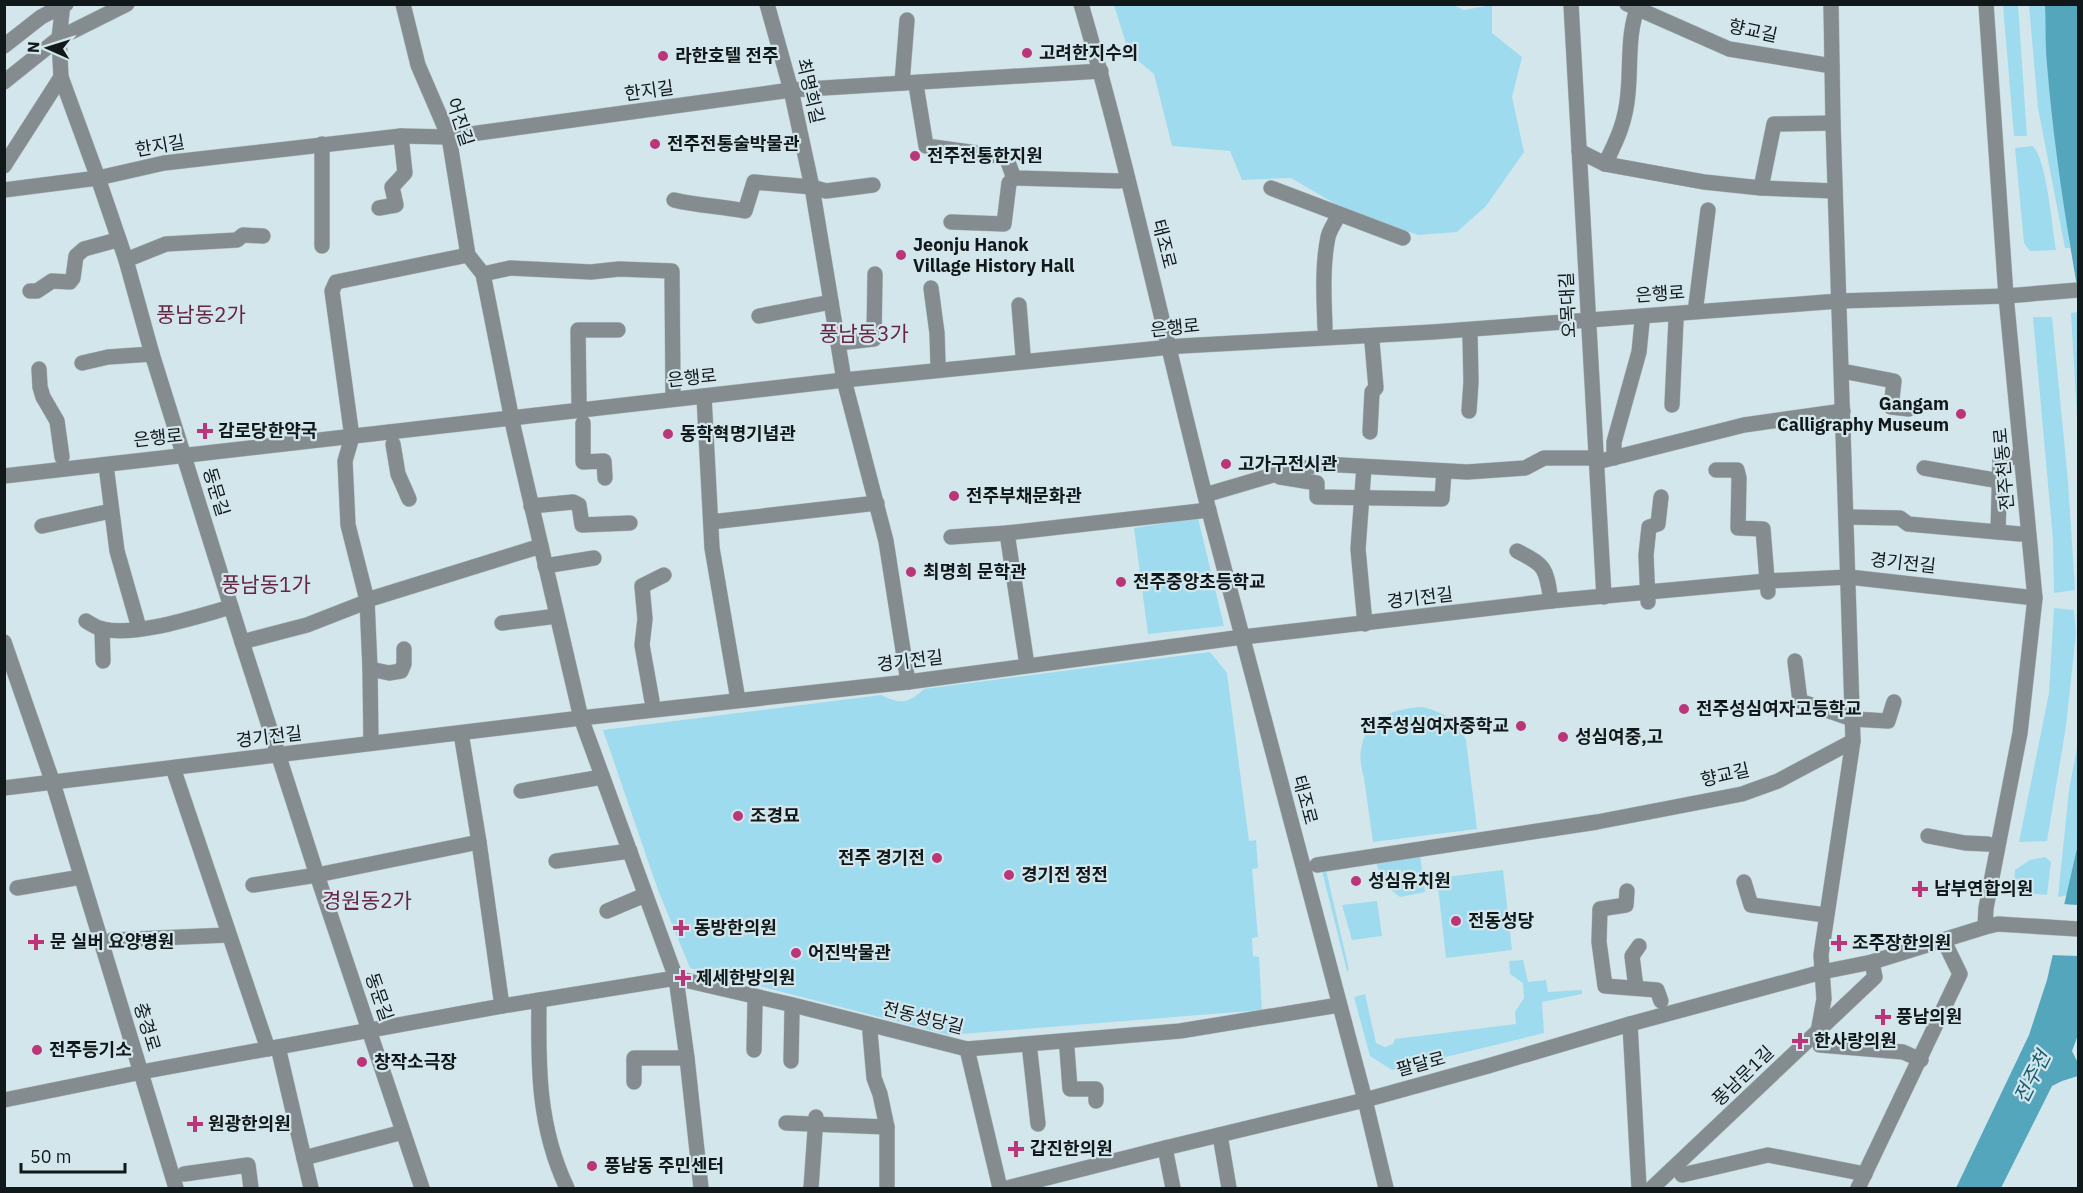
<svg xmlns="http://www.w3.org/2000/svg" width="2083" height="1193" viewBox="0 0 2083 1193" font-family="'IBM Plex Sans','Noto Sans KR',sans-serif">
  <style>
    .green { fill: #9fdbee }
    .water { fill: #54a6bd }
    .pier { fill: #d3e6ec }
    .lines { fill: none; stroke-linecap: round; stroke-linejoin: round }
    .minor-casing { stroke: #b0c1c6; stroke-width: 16 }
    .minor { stroke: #858c8f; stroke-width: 15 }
    .poi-dot { fill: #bb3679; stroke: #d3e6ec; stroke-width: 2 }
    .labels { text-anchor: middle; stroke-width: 4.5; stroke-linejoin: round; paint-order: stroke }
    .street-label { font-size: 18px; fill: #11181a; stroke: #d3e6ec }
    .poi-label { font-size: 18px; font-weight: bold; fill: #11181a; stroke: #d3e6ec; text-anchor: start }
    .water-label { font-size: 20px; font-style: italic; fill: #195b6d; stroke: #d3e6ec }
    .quarter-label { font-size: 21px; fill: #672544; stroke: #d3e6ec }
  </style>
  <rect width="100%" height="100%" fill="#d3e6ec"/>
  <g class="green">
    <polygon points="1451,4 1464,10 1492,5 1492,33 1522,57 1512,97 1524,152 1486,206 1457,232 1418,235 1349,212 1291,178 1242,180 1230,151 1172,146 1154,74 1129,53 1114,5"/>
    <polygon points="2003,5 2018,5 2027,136 2014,136"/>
    <polygon points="2029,5 2045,5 2063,192 2070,248 2065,248 2038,108"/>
    <path d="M2033,146C2047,161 2052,227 2056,250L2030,251L2024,243L2015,148Z"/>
    <polygon points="2078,312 2078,434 2071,313"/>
    <polygon points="2033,317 2052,317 2068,481 2075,590 2054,593 2053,540"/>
    <polygon points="1198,518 1224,626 1148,634 1134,528"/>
    <polygon points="2054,608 2074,610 2076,633 2066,726 2047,841 2019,842 2049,693"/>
    <path d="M1210,652L1227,673L1249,841L1256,840L1258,868L1252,869L1258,937L1252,938L1253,956L1259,957L1262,1010L949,1035L690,968L658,890L603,730L881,695C900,704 908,704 924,689Z"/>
    <path d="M1423,707C1444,713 1458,720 1466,740L1477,829L1373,842C1370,821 1367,800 1364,778C1362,770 1359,759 1361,750C1365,718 1395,708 1423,707Z"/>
    <polygon points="2078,743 2078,844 2067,895 2058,897 2069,790"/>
    <polygon points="1420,855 1425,892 1400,897 1382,883 1376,862"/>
    <polygon points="2045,857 2051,862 2047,895 2013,892 2015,870 2030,860"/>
    <polygon points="1326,870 1349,970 1347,971 1322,871"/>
    <polygon points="1503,870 1512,950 1446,958 1437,878"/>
    <polygon points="1377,901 1382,936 1352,940 1342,905"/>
    <polygon points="1523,960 1528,982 1546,980 1548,992 1582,990 1582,994 1542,1002 1544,1033 1392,1070 1370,1056 1354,997 1365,994 1376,1043 1385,1047 1393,1044 1395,1039 1516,1024 1515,1012 1524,998 1523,983 1510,974 1509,961"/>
  </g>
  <g class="water">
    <path d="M2045,5H2078V292C2065,217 2053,140 2047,64C2045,44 2046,24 2045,5Z"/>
    <polygon points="2078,844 2078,1035 2072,1051 2078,1063 2078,1076 2062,1081 2052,1086 2001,1188 1956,1188 2029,1035 2047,980"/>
  </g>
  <polygon class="pier" points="2062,904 2078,905 2078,956 2050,955"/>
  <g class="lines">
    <g class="minor-casing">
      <g id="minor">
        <polyline points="403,4 418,65 449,137 468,255 483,274 514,430 581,718 676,978 687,1058 701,1188"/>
        <polyline points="767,4 791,90 812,187 844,380 886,541 908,682"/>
        <path d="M1081,4C1130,172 1166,343 1209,511C1260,708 1313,904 1365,1100L1386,1188"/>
        <polyline points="1571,4 1604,597"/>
        <polyline points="1627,4 1729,49 1832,66"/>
        <polyline points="1831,4 1833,123 1853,741 1821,955 1824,999 1818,1032 1820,1045 1903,1052 1921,1060"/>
        <polyline points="4,46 41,17 66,4"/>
        <polyline points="61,77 98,178 126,260 152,354 242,642 317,875 422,1188"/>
        <polyline points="4,82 59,38 127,4"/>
        <polyline points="902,83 907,20"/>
        <polyline points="917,91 926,146 1006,157 1014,178 1119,181"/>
        <polyline points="1579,151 1605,164 1704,182 1761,188 1835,191"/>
        <path d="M1605,164C1617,140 1626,121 1628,93C1631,64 1627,32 1639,4"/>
        <polyline points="4,166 61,77 59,38 63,4"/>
        <polyline points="1271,188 1403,238"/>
        <polyline points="1761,188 1774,124 1833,123"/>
        <polyline points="4,190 98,178 164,163 401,136 449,137 791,90 1101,71"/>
        <path d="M674,200C698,206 721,206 745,211L754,182L812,187L826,191L873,185"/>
        <polyline points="379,208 396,205 392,187 405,173 401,136"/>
        <polyline points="951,222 1004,224 1009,183 1014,178"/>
        <polyline points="322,246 322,144"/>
        <polyline points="126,260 166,244 237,240 243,235 263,236"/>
        <polyline points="483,274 510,268 591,272 619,269 672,271 673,393"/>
        <polyline points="931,288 937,333 938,364"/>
        <polyline points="30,291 37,291 52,281 70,282 73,278 76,256 84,249 117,240"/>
        <polyline points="1019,305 1023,355"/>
        <polyline points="1696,305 1708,210"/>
        <polyline points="759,316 831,302"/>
        <path d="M1325,328C1324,299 1322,266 1328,237C1330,229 1335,222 1339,215"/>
        <polyline points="838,343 874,339 875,274"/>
        <polyline points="82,363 108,357 152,354"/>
        <polyline points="39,369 40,387 43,397 57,421 62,457"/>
        <polyline points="1842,371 1894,381 1891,407 1909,409"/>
        <polyline points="704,396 712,548 738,700"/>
        <polyline points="579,403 578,330 618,330"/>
        <polyline points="1672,405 1676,320"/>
        <polyline points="1469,411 1471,382 1470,335"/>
        <polyline points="583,423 583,462 604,461 605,478"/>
        <polyline points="1370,432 1372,392 1376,388 1372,342"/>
        <polyline points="393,444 398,474 409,499"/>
        <polyline points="1614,458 1614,442 1639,352 1642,322"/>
        <polyline points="1597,462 1744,425 1843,411"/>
        <polyline points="1364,467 1358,549 1365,624"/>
        <polyline points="1924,468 2000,481"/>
        <polyline points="1716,470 1737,470 1739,478 1738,528 1763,529 1768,592"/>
        <polyline points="107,473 117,551 139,628"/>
        <polyline points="4,476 844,380 1181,346 1433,332 1839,301 2006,296 2078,290"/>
        <polyline points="1280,477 1317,483 1317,497 1442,499 1444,471"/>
        <polyline points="1205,495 1273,475 1323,464 1467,472 1525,468 1544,458 1596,458"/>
        <polyline points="531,506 573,502 579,505 582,525 630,523"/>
        <polyline points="1847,517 1900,518 1908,524 2020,534"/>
        <polyline points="711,522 877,503"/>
        <polyline points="42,526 111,511"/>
        <polyline points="1998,532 2000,461 2011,458"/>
        <polyline points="1007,533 1027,665"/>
        <polyline points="951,537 1007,533 1209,510"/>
        <path d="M1517,551C1547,566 1546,569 1551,601"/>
        <polyline points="545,566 594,558"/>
        <polyline points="367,600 541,546"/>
        <polyline points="1648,602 1646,555 1649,527 1658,524 1661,497"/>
        <path d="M86,621C91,624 97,628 103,629C136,637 198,616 231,607"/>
        <polyline points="502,623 557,616"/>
        <polyline points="102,629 103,661"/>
        <polyline points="4,642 53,783 176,1188"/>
        <polyline points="242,642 307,625 366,602"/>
        <polyline points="1795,661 1800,701 1852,719 1888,721 1894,702"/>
        <polyline points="370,669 389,673 401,671 404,664 404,649"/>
        <polyline points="652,701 642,645 645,619 642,586 664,575"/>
        <polyline points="461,733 479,842 502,1006"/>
        <polyline points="371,743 370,669 367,600 348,525 345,461 352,437 332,291 336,282 468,255"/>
        <polyline points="173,768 268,1049"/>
        <polyline points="4,788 581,718 908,682 1235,638 1551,601 1767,581 1849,577 2035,598"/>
        <polyline points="521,791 602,777"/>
        <polyline points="1928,836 1965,843 1988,844"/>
        <polyline points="556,861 630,851"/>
        <polyline points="1317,865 1597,822 1742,794 1778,781 1853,741"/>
        <polyline points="1744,882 1751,905 1825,915"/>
        <polyline points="253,885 317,875 479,842"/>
        <polyline points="17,888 81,877"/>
        <polyline points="1627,891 1626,905 1600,909 1599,942 1605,986 1657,990 1661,1001"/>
        <polyline points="607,911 645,895"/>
        <polyline points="1985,927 1986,908 2020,733 2035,598 2006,296 1986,4"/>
        <polyline points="112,940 228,935"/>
        <polyline points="1636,988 1632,956 1639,946"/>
        <path d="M539,1000C538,1067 538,1127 567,1188"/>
        <polyline points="1630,1024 1639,1188"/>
        <polyline points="870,1032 874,1078 880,1094 887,1127 887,1188"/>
        <polyline points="278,1047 311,1188"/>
        <polyline points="967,1049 1000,1188"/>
        <polyline points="1067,1049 1070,1089 1096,1089 1096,1101"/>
        <polyline points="754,1050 755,1002"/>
        <polyline points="1030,1052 1038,1124"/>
        <polyline points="791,1061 792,1012"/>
        <polyline points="634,1082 634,1058 687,1058"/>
        <polyline points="4,1100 152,1070 502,1006 676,978 793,1005 967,1049 1180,1031 1339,1005"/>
        <polyline points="786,1123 887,1127"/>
        <polyline points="1220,1135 1229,1188"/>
        <polyline points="1165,1148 1173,1188"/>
        <polyline points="304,1158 403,1132"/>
        <polyline points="184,1174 248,1165 251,1188"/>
        <polyline points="1682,1175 1768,1155 1865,1174"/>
        <polyline points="811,1188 816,1117"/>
        <polyline points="1007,1188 1165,1148 1365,1100 1488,1066 1630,1024 1822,972 1872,962 1985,927 1998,924 2078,929"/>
        <polyline points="1652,1188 1875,977 1872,962"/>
        <polyline points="1858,1188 1960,974 1944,941"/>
      </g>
    </g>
    <use href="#minor" class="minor"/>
  </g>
  <g class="poi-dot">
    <circle cx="1027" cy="53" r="6"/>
    <circle cx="663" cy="56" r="6"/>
    <circle cx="655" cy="144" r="6"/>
    <circle cx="915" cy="156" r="6"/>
    <circle cx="901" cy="255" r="6"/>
    <circle cx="1961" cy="414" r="6"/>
    <path d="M202 422h6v6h6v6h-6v6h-6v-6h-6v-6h6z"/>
    <circle cx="668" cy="434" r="6"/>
    <circle cx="1226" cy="464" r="6"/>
    <circle cx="954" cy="496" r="6"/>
    <circle cx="911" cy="572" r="6"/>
    <circle cx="1121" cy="582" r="6"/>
    <circle cx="1684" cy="709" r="6"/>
    <circle cx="1521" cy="726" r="6"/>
    <circle cx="1563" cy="737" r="6"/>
    <circle cx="738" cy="816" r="6"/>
    <circle cx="937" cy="858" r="6"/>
    <circle cx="1009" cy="875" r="6"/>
    <circle cx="1356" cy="881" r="6"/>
    <path d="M1917 880h6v6h6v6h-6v6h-6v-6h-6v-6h6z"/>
    <circle cx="1456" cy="921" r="6"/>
    <path d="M678 919h6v6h6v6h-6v6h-6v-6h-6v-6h6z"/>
    <path d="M33 933h6v6h6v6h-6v6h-6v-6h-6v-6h6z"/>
    <path d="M1836 934h6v6h6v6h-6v6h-6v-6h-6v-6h6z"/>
    <circle cx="796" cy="953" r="6"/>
    <path d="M680 969h6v6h6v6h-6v6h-6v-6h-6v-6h6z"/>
    <path d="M1880 1008h6v6h6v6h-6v6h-6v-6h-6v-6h6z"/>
    <path d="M1797 1032h6v6h6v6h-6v6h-6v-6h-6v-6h6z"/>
    <circle cx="37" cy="1050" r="6"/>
    <circle cx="362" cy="1062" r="6"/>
    <path d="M192 1115h6v6h6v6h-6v6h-6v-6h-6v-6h6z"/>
    <path d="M1013 1140h6v6h6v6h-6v6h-6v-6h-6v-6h6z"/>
    <circle cx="592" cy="1166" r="6"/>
  </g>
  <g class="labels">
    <g class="street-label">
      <text transform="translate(1753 31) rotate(12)" y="6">향교길</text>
      <text transform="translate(649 91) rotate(-8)" y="6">한지길</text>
      <text transform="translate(810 91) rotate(77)" y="6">최명희길</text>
      <text transform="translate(460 122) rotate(72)" y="6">어진길</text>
      <text transform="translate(160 146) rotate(-10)" y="6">한지길</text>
      <text transform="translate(1164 244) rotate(76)" y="6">태조로</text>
      <text transform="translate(1660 294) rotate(-4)" y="6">은행로</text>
      <text transform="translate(1568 305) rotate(-93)" y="6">오목대길</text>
      <text transform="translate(1175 328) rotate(-6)" y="6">은행로</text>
      <text transform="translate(692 378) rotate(-6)" y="6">은행로</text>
      <text transform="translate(158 438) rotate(-6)" y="6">은행로</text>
      <text transform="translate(2004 469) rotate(-95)" y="6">전주천동로</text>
      <text transform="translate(216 492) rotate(73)" y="6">동문길</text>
      <text transform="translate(1903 563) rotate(6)" y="6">경기전길</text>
      <text transform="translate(1420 598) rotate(-7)" y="6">경기전길</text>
      <text transform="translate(910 661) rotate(-7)" y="6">경기전길</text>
      <text transform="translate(269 737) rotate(-7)" y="6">경기전길</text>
      <text transform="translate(1725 775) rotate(-13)" y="6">향교길</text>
      <text transform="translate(1305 800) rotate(75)" y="6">태조로</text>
      <text transform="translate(379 997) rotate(71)" y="6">동문길</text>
      <text transform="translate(923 1018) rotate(14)" y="6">전동성당길</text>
      <text transform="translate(147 1027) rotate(73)" y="6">충경로</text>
      <text transform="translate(1421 1064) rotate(-15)" y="6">팔달로</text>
      <text transform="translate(1743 1076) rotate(-44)" y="6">풍남문1길</text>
    </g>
    <g class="poi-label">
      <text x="1039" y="59">고려한지수의</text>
      <text x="675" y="62">라한호텔 전주</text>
      <text x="667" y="150">전주전통술박물관</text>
      <text x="927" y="162">전주전통한지원</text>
      <text x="913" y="251">Jeonju Hanok<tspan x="913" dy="21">Village History Hall</tspan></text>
      <text x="1949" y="410" text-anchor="end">Gangam<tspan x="1949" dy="21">Calligraphy Museum</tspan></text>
      <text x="218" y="437">감로당한약국</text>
      <text x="680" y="440">동학혁명기념관</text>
      <text x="1238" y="470">고가구전시관</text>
      <text x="966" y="502">전주부채문화관</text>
      <text x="923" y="578">최명희 문학관</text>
      <text x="1133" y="588">전주중앙초등학교</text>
      <text x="1696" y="715">전주성심여자고등학교</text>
      <text x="1509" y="732" text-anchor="end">전주성심여자중학교</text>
      <text x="1575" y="743">성심여중,고</text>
      <text x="750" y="822">조경묘</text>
      <text x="925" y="864" text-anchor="end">전주 경기전</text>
      <text x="1021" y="881">경기전 정전</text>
      <text x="1368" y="887">성심유치원</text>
      <text x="1934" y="895">남부연합의원</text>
      <text x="1468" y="927">전동성당</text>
      <text x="694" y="934">동방한의원</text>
      <text x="50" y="948">문 실버 요양병원</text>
      <text x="1852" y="949">조주장한의원</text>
      <text x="808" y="959">어진박물관</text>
      <text x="696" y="984">제세한방의원</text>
      <text x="1896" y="1023">풍남의원</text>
      <text x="1814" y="1047">한사랑의원</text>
      <text x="49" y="1056">전주등기소</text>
      <text x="374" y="1068">창작소극장</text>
      <text x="208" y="1130">원광한의원</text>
      <text x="1030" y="1155">갑진한의원</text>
      <text x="604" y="1172">풍남동 주민센터</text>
    </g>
    <g class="water-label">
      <text transform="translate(2032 1077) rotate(-63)" y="7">전주천</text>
    </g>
    <g class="quarter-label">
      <text x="201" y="322">풍남동2가</text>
      <text x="864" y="341">풍남동3가</text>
      <text x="266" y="592">풍남동1가</text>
      <text x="367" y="908">경원동2가</text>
    </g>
  </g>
  <rect width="2083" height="1193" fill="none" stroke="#11181a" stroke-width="12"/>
  <g transform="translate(48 48) rotate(273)" stroke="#d3e6ec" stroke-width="4.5" paint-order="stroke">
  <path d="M0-4.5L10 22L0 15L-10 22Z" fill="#11181a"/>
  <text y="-9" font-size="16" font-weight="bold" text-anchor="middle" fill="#11181a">N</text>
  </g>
  <path d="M21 1163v9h104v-9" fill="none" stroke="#11181a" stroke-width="3"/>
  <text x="30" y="1163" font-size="18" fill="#11181a" stroke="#d3e6ec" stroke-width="4.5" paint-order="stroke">50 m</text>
</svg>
